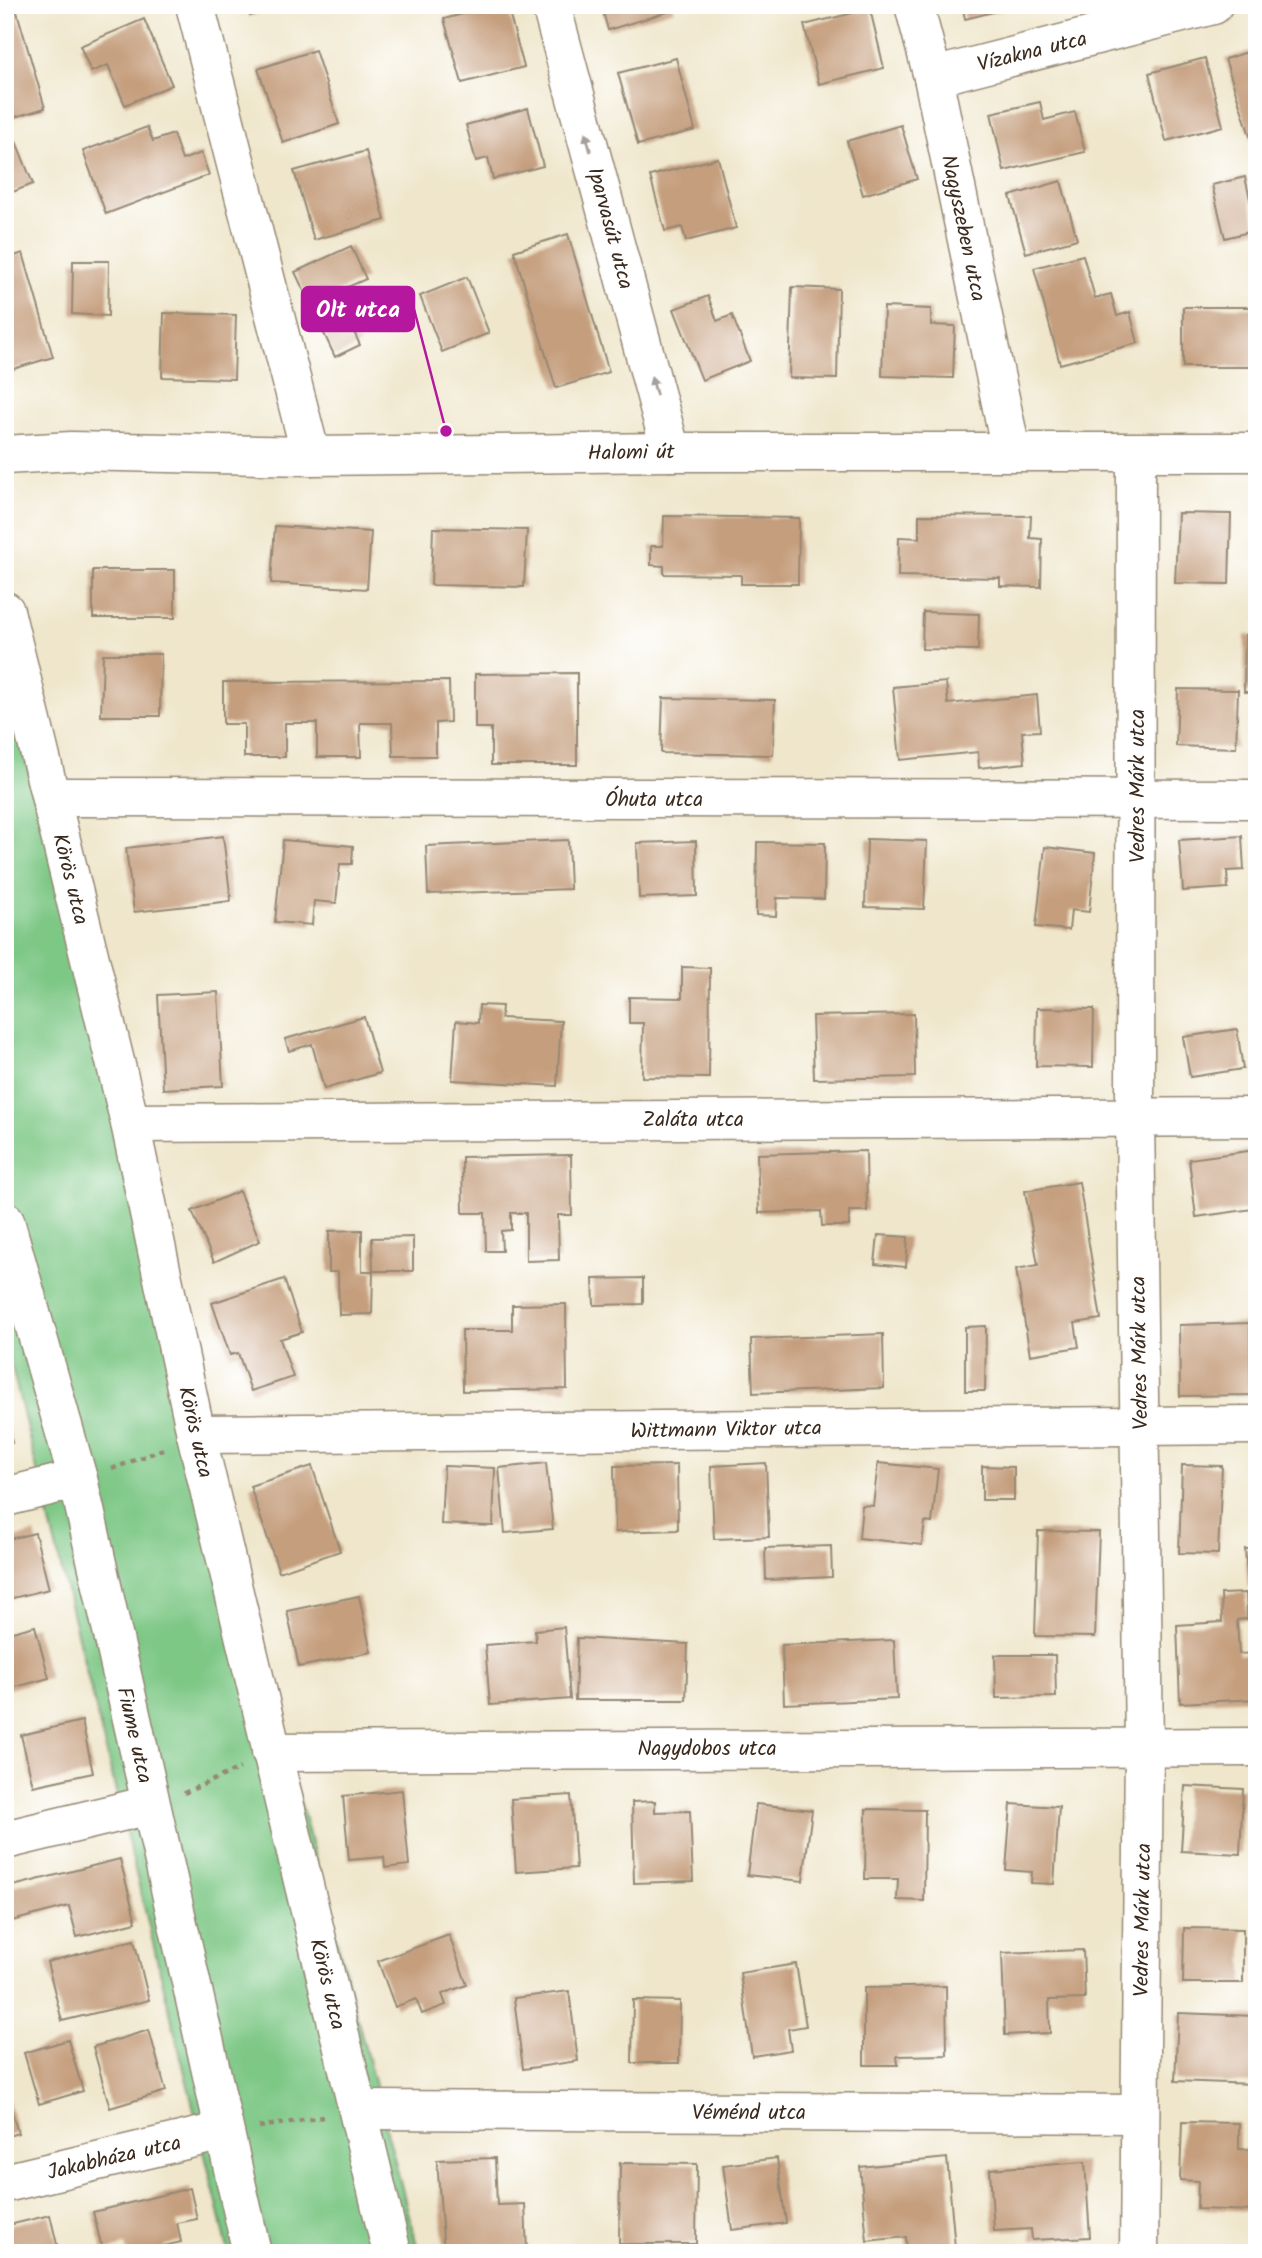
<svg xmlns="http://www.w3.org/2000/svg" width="1262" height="2258" viewBox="0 0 1262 2258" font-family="Kalam,sans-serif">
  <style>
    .green { fill: #7ec886; stroke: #5c7952; stroke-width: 2 }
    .building { fill: #c59e7d }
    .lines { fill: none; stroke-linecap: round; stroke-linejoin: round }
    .minor-casing { stroke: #958874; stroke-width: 41 }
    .path { stroke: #958874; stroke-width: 4.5; stroke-dasharray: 5 5; stroke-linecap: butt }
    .minor { stroke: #fff; stroke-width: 38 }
    .oneway { fill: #a79f9a }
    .labels { text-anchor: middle; stroke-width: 5; stroke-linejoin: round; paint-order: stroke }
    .street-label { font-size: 21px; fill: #3b2a1e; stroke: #fff }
    .leader { fill: none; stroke: #b5179e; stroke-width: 2.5 }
    .callout-dot { fill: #b5179e; stroke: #fff; stroke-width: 2.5 }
    .callout { fill: #b5179e; stroke: #b5179e; stroke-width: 2.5 }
    .callout-label { font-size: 23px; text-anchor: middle; font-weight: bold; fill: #fff }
  </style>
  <rect width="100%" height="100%" fill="#fff"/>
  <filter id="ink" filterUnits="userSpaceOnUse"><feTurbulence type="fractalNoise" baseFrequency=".0143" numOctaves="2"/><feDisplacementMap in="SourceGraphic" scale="14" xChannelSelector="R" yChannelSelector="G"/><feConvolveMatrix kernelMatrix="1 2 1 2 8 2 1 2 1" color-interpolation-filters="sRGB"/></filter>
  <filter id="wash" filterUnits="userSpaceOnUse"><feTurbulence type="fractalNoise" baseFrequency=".00686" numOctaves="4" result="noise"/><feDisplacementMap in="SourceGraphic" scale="28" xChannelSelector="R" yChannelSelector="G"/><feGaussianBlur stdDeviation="1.57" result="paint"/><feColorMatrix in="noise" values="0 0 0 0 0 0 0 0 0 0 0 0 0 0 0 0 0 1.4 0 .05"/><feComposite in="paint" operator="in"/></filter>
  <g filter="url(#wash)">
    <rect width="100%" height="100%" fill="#efe6cb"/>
    <polygon class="green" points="5,680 419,2253 229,2253 5,1339"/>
    <g id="blocks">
      <g class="building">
        <polygon points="5,5 15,5 45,108 5,120"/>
        <polygon points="247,5 280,5 280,6 250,16"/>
        <polygon points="496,5 507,5 524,67 462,83 444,19"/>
        <polygon points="601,5 673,5 674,10 608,30"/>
        <polygon points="962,5 1017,5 1017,6 965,19"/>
        <polygon points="870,9 884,68 819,84 804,25"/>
        <polygon points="144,19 172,85 125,105 108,65 91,72 80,46"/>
        <polygon points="1257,49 1257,154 1256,154 1225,59"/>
        <polygon points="315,50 339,124 283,143 258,69"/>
        <polygon points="676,58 695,130 638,145 618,73"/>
        <polygon points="1205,58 1223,126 1166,141 1149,73"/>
        <polygon points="1040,102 1044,120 1075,112 1085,152 1004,171 991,113"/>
        <polygon points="528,108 543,166 493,179 488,158 476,161 466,125"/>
        <polygon points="901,125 917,179 863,195 847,141"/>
        <polygon points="147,127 153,141 173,134 182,160 201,153 209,175 106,214 83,151"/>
        <polygon points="11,129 33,184 5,195 5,131"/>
        <polygon points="366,151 385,220 314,240 294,171"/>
        <polygon points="718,158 736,228 686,241 682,227 665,231 650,176"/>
        <polygon points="1245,177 1257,230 1225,238 1212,185"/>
        <polygon points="1061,181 1077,239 1026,253 1010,196"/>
        <polygon points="568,234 609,372 556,388 514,251"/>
        <polygon points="351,246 366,279 336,292 360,345 335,357 295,272"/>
        <polygon points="23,253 53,357 10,370 5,355 5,259"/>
        <polygon points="1083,255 1095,298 1111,294 1117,316 1130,312 1138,343 1060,364 1034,268"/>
        <polygon points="73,261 109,261 108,316 72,314"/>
        <polygon points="467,277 489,333 442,352 420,296"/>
        <polygon points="792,287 839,289 837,379 789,378"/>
        <polygon points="708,296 717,321 732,315 750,361 702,380 674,309"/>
        <polygon points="884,307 931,309 931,325 955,326 953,378 882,376"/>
        <rect x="1183" y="307" width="74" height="60"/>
        <polygon points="164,313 236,315 234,379 162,377"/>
        <polygon points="1178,513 1231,514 1229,584 1175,583"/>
        <polygon points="919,515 1031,516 1030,538 1042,539 1041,587 1000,586 1000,578 898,576 899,537 919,538"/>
        <polygon points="664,516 799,518 798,584 741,584 741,575 664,574 664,566 651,565 651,546 663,546"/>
        <polygon points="275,526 371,532 367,589 271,583"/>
        <polygon points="433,528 527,530 524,587 431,585"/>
        <rect x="93" y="570" width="82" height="48"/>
        <polygon points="923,612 979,614 978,650 922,649"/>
        <polygon points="1245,635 1257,636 1257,692 1244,692"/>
        <polygon points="103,654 161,654 160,716 101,716"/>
        <polygon points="577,673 577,765 491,765 491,728 475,728 475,674"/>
        <polygon points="449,681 450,722 436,723 436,756 393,756 392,723 360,723 361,757 317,757 317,723 285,723 285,757 244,757 244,724 223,724 223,682"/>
        <polygon points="946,682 948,704 1037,695 1040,731 1022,732 1025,763 979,768 978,752 900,760 893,687"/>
        <polygon points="1178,689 1238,690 1236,748 1176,746"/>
        <polygon points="663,698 775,700 773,755 661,753"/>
        <polygon points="223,836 231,901 134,912 126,848"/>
        <polygon points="1242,836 1244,870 1227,871 1228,888 1183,891 1179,840"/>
        <polygon points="867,839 927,841 924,909 865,907"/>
        <polygon points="283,840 353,846 352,864 340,864 336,903 314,901 312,925 275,922"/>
        <polygon points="568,840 570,889 428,894 426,846"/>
        <polygon points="696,841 697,896 639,898 637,843"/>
        <polygon points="757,842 825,843 824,899 777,898 776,916 756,915"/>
        <polygon points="1045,847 1095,853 1089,912 1071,910 1069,930 1036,927"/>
        <polygon points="682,967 710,968 709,1078 642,1077 643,1023 629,1023 629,997 682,998"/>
        <polygon points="218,992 223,1086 163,1089 158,995"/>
        <polygon points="479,1005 502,1006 501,1018 561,1021 557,1086 452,1080 456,1021 478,1023"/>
        <polygon points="1037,1008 1094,1009 1093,1067 1036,1066"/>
        <polygon points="914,1014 915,1077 814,1079 812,1016"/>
        <polygon points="364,1017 380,1073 324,1089 312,1044 289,1051 285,1039"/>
        <polygon points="1237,1029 1243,1069 1190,1077 1183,1037"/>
        <polygon points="1256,1150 1257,1194 1251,1195 1253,1209 1196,1217 1189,1159"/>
        <polygon points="866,1151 867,1211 849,1211 849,1226 822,1226 821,1211 759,1213 757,1154"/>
        <polygon points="571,1155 572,1215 558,1215 559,1260 526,1261 526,1213 511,1213 511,1230 501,1231 502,1251 486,1251 485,1213 463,1213 462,1157"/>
        <polygon points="1079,1182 1101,1319 1075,1323 1079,1347 1030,1355 1016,1269 1038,1265 1025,1191"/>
        <polygon points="239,1191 260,1241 214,1262 192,1211"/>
        <polygon points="362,1230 362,1271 373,1271 372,1314 339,1315 338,1272 329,1272 329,1231"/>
        <polygon points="878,1235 908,1237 906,1267 875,1264"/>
        <polygon points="413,1237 413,1271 373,1271 372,1238"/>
        <polygon points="643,1278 643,1304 594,1305 593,1279"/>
        <polygon points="284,1279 302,1332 280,1339 293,1377 251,1391 238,1353 230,1355 212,1303"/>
        <polygon points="566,1304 567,1389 463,1391 462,1330 512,1330 512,1305"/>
        <polygon points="1250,1323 1251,1395 1180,1396 1179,1325"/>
        <polygon points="986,1326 985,1391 965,1391 965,1327"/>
        <polygon points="883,1334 884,1388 753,1393 751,1339"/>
        <polygon points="5,1414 12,1443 5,1444"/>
        <polygon points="546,1463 553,1529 505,1533 499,1468"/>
        <polygon points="766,1463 769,1537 714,1539 711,1466"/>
        <polygon points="878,1463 938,1469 932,1523 925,1522 922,1545 859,1538 862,1505 873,1506"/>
        <polygon points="677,1465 678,1530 615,1532 614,1466"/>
        <polygon points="1182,1465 1222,1466 1218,1554 1179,1553"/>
        <polygon points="312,1466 340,1551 279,1572 250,1486"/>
        <polygon points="444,1466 495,1468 493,1526 441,1524"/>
        <polygon points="982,1466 1014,1467 1014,1500 982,1500"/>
        <polygon points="1038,1531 1099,1532 1095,1637 1035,1636"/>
        <polygon points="35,1533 49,1589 5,1600 5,1540"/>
        <polygon points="831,1546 832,1577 766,1580 765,1548"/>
        <polygon points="1245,1549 1257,1549 1257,1586 1248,1587"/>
        <polygon points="1246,1593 1247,1619 1237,1620 1239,1654 1257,1653 1257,1699 1180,1703 1177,1625 1222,1622 1221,1594"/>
        <polygon points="359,1596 371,1652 299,1667 287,1611"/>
        <polygon points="35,1626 49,1678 5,1690 5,1634"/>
        <polygon points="564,1627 570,1699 490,1705 485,1645 536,1641 535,1630"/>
        <polygon points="577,1638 688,1644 686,1700 575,1700"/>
        <polygon points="894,1640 897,1699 784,1704 782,1645"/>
        <polygon points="995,1655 1055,1655 1056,1697 996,1698"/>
        <polygon points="82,1721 93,1773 33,1786 21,1735"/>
        <polygon points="1185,1786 1243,1789 1240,1854 1181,1851"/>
        <polygon points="402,1790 409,1865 385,1868 384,1857 349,1860 343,1796"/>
        <polygon points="571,1795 576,1868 516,1872 511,1799"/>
        <polygon points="655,1801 655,1812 690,1811 693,1881 634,1883 632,1802"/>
        <polygon points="756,1804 812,1810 803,1881 747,1875"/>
        <polygon points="1011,1804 1059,1807 1054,1884 1031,1883 1032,1872 1006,1870"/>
        <polygon points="866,1809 925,1810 924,1901 897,1900 898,1879 865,1879"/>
        <polygon points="120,1859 136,1922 77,1937 69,1906 8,1922 5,1888"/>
        <polygon points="1184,1928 1243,1929 1243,1983 1183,1983"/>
        <polygon points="449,1935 467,1985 442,1994 446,2005 422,2014 416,1999 395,2007 378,1961"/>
        <polygon points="134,1940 149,2000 62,2021 47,1962"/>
        <polygon points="1083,1950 1085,1999 1049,2000 1050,2033 1005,2035 1002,1953"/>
        <polygon points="796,1964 806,2026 788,2029 791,2050 752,2056 740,1973"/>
        <polygon points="946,1986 947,2055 897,2056 898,2065 864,2065 864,1988"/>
        <polygon points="569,1991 578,2061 523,2069 514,1998"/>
        <polygon points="633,2000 680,2001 679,2063 632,2063"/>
        <polygon points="1178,2013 1256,2016 1253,2084 1175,2081"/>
        <polygon points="149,2030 166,2091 110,2108 93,2047"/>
        <polygon points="68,2040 83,2091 39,2104 24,2053"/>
        <polygon points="5,2089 18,2133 5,2137"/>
        <polygon points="1182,2122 1239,2123 1239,2149 1257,2150 1257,2211 1197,2209 1198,2181 1180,2180"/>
        <polygon points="495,2158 497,2205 525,2204 527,2253 444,2253 437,2160"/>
        <polygon points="777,2158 786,2223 732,2230 723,2165"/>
        <polygon points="947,2158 955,2248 943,2249 944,2253 907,2253 906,2237 867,2241 860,2167"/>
        <polygon points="1085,2162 1090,2237 1032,2240 1031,2229 994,2231 990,2169"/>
        <polygon points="620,2163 697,2164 696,2244 619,2244"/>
        <polygon points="190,2188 197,2219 177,2223 181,2242 164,2246 166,2253 127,2253 125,2246 103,2252 93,2212"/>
        <polygon points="50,2215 59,2253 5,2253 5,2226"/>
      </g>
    </g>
  </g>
  <g filter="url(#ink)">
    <use href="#blocks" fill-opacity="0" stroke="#958874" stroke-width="2"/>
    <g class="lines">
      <g class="minor-casing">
        <g id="minor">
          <polyline points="195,5 311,456"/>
          <polyline points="551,5 671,452"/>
          <polyline points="914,5 933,77 1011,451"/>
          <polyline points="933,77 1213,5"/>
          <polyline points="1136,453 1135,1116 1144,1745 1139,2253"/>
          <polyline points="5,455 71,451 311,456 671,452 1257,452"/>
          <polyline points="5,611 130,1123 196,1434 392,2253"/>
          <polyline points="52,797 1257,799"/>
          <polyline points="130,1123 1257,1117"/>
          <polyline points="5,1221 78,1479 252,2253"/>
          <polyline points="196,1434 1257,1425"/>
          <polyline points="5,1497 78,1479"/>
          <polyline points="271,1752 1257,1747"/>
          <polyline points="5,1840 150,1805"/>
          <polyline points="359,2110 1140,2114"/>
          <polyline points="5,2183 223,2131"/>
        </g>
      </g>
      <g class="path">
        <polyline points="112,1469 163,1449"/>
        <polyline points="184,1793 240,1768"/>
        <polyline points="259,2127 323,2117"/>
      </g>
      <use href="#minor" class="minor"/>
    </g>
    <defs><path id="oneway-solid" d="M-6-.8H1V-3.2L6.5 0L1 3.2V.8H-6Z" transform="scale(1.75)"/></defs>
    <g class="oneway">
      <use href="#oneway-solid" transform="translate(588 142) rotate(-105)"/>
      <use href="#oneway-solid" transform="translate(654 386) rotate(-105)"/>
    </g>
  </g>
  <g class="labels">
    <g class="street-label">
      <text transform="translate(1032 51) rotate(-14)" y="7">Vízakna utca</text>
      <text transform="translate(611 228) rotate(75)" y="7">Iparvasút utca</text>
      <text transform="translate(964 228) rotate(78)" y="7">Nagyszeben utca</text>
      <text transform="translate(631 452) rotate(-1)" y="7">Halomi út</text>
      <text transform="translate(1137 786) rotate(-90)" y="7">Vedres Márk utca</text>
      <text x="654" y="806">Óhuta utca</text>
      <text transform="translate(71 879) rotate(76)" y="7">Körös utca</text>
      <text x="693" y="1126">Zaláta utca</text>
      <text transform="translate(1139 1353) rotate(-91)" y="7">Vedres Márk utca</text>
      <text transform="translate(726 1429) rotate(-1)" y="7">Wittmann Viktor utca</text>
      <text transform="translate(196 1432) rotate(77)" y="7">Körös utca</text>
      <text transform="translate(135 1735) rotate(77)" y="7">Fiume utca</text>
      <text x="707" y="1755">Nagydobos utca</text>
      <text transform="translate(1142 1920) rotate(-89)" y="7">Vedres Márk utca</text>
      <text transform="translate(328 1984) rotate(76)" y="7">Körös utca</text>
      <text x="749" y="2119">Véménd utca</text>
      <text transform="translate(114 2157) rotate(-13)" y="7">Jakabháza utca</text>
    </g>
  </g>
  <path class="leader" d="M446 431L414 309"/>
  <circle class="callout-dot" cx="446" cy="431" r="7"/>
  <rect class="callout" x="302" y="287" width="112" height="44" rx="7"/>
  <g class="callout-label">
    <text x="358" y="317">Olt utca</text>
  </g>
  <rect width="1262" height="2258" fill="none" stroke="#fff" stroke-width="28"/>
</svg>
